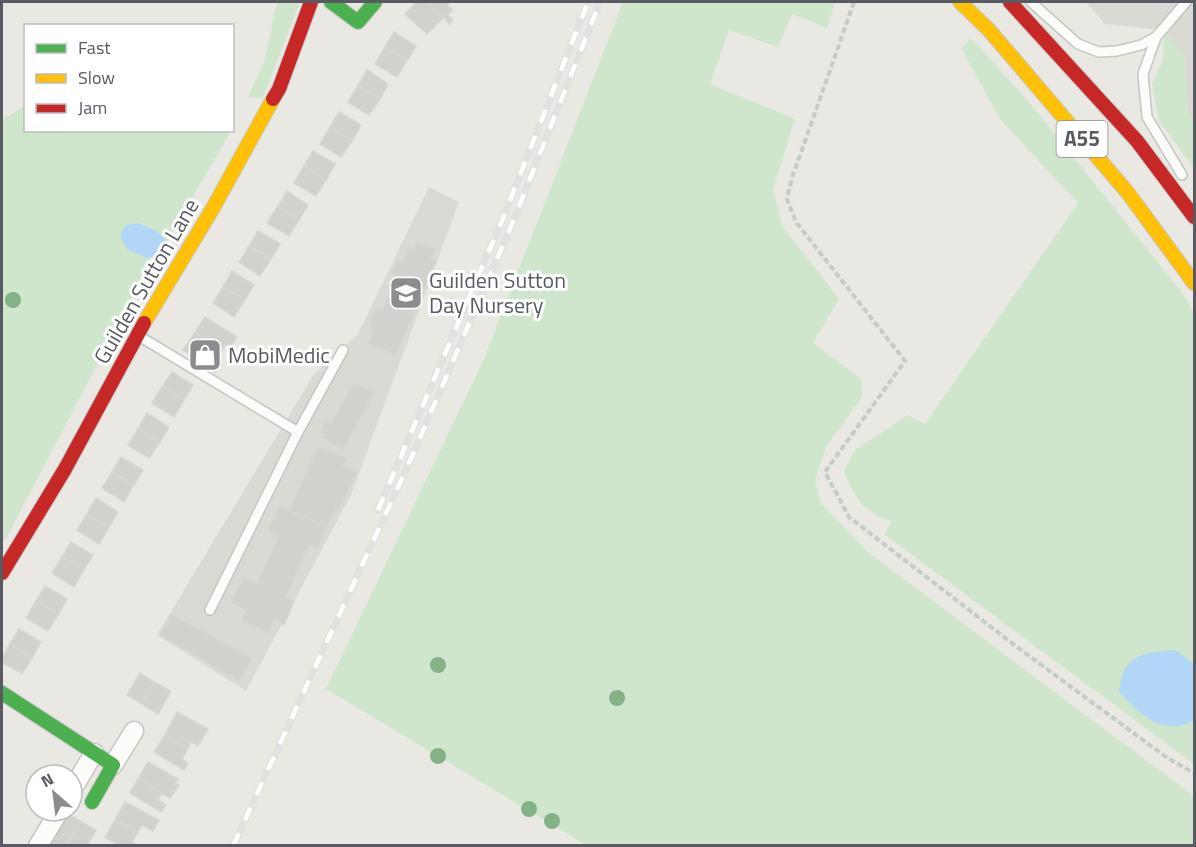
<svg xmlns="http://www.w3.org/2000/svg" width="1196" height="847" viewBox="0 0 1196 847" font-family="'Titillium Web',sans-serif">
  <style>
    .industrial { fill: #dad9d3 }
    .green { fill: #cfe6cd }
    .water { fill: #b2d6f6 }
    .building { fill: #d2d1cd; stroke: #d8d6d1; stroke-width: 1.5 }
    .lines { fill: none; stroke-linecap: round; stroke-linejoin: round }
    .lane-casing { stroke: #c5c6c4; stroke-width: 12 }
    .street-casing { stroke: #c5c6c4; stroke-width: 21 }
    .fast-casing { stroke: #c7c7c7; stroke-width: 16 }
    .slow-casing { stroke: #c7c7c7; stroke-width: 16 }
    .jam-casing { stroke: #c7c7c7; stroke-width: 16 }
    .path { stroke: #c6cbc9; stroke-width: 4; stroke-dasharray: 6 3; stroke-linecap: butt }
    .lane { stroke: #fcfcfb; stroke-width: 9 }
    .street { stroke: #fcfcfb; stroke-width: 18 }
    .fast { stroke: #4caf50; stroke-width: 14 }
    .slow { stroke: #ffc107; stroke-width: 14 }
    .jam { stroke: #c62828; stroke-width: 14 }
    .rail-casing { stroke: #e1e1e0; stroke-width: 7 }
    .rail { stroke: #fff; stroke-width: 4.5; stroke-dasharray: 14; stroke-linecap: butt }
    .tree { fill: #84b286 }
    .labels { text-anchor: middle; stroke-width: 6; stroke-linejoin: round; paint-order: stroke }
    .shield { fill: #fff; stroke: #8a8c90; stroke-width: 1.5 }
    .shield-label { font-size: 21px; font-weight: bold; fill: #585b61 }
    .poi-label { font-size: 22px; fill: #585b61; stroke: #fff; text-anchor: start }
    .street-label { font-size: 22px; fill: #585b61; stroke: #fff }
  </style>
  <rect width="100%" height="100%" fill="#e9e8e2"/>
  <g class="industrial">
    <polygon points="1086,2 1194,2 1194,121 1188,112 1184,55 1164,30 1105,24"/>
    <polygon points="429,187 459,202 351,495 246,691 157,635 314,374 358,334"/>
  </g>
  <g class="green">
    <polygon points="277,2 300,2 263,98 248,97 265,60"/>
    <polygon points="623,2 835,2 827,28 792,14 778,47 729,30 710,84 795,119 773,189 782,226 839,299 813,343 861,379 862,397 826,447 815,480 821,503 869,553 1194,796 1194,845 586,845 326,689 484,359"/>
    <polygon points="1164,30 1184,55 1188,112 1194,121 1194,168 1159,121 1152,84 1163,60"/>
    <path d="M971,38L1030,103L1183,294L1194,313V764L884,534L892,522C862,510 856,500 844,471L855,450L908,415L925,424L1078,203L1000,119L961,48Z"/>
    <polygon points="25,106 26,130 231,131 167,241 157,231 127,249 148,259 137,288 9,533 2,544 2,120"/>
  </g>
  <g class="water">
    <polygon points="138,223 157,231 167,241 164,250 148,259 127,249 120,236 125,226"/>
    <path d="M1175,650L1194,664V721C1162,737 1140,714 1119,692C1123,654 1142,653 1175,650Z"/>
  </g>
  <g class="building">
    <polygon points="417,2 427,2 443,18 427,34 405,14"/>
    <polygon points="427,2 451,2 447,5 453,10 448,15 453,20 450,24"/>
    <polygon points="394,32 416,46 407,61 385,47"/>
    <polygon points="385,47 407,61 397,77 375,64"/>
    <polygon points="367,70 388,84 380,99 358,86"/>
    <polygon points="358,86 380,99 369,115 348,102"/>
    <polygon points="339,112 361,125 352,141 330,127"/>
    <polygon points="330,127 352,141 341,157 320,144"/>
    <polygon points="313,151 335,164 326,180 304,166"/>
    <polygon points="304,166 326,180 316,196 294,183"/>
    <polygon points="287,191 308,205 299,220 278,206"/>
    <polygon points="278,206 299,220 289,236 267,223"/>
    <polygon points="258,231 280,244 271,259 249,246"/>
    <polygon points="417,242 435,249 431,259 436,261 396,355 368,343 374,328 369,326 376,308 382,311 397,277 391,274 397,260 403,263 409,248 414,250"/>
    <polygon points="249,246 271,259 260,276 239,262"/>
    <polygon points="232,271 254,285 245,300 223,287"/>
    <polygon points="223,287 245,300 234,317 213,303"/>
    <polygon points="205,317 237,337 230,347 225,344 222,351 195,332"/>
    <polygon points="195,332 222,351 215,360 221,364 216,372 183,350"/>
    <polygon points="172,372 193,385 184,400 162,387"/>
    <polygon points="354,383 374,393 343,449 323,438 325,434 321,432 326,421 331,424"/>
    <polygon points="162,387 184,400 174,417 152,403"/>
    <polygon points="147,413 169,427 160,442 138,429"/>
    <polygon points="138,429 160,442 149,458 128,445"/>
    <polygon points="318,447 347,458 343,467 357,472 339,510 336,509 327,527 289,510"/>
    <polygon points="121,457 143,470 134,485 112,472"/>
    <polygon points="112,472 134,485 124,502 102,488"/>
    <polygon points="96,498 118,512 109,527 87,514"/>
    <polygon points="279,506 327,527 318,548 309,544 286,597 294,601 284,625 274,620 268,633 241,621 246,610 231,603 243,577 257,584 279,535 268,530"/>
    <polygon points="87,514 109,527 99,544 77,530"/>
    <polygon points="71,542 93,555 84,570 62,557"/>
    <polygon points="62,557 84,570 74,587 52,573"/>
    <polygon points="45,586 67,599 58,615 36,601"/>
    <polygon points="36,601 58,615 48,631 26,618"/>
    <polygon points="172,614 252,659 239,681 160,635"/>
    <polygon points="19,629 41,642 32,658 10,644"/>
    <polygon points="10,644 32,658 22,674 2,662 2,658"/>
    <polygon points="140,673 154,682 142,704 127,695"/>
    <polygon points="154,682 171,691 158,714 142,704"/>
    <polygon points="177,712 208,729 198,746 191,742 188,748 165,735"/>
    <polygon points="165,735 188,748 182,759 188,763 184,770 154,752"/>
    <polygon points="148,762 178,779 176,783 179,785 170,798 138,779"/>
    <polygon points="138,779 162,793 158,800 166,805 161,812 130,793"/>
    <polygon points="125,802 159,820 153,831 142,825 138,832 115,820"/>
    <polygon points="64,811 80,821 66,845 64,843 61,846 54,846 47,841"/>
    <polygon points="115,820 138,832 132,842 138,846 120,846 105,837"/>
    <polygon points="80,821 96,830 87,846 67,846"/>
  </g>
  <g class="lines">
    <g class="lane-casing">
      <g id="lane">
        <polyline points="1031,2 1078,44 1099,52 1117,51 1141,45 1156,37 1186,2"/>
        <polyline points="1156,37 1143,74 1147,117 1182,175"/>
        <polyline points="139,336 298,432"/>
        <polyline points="210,610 298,432 343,350"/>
      </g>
    </g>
    <g class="street-casing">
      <g id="street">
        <polyline points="113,765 134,731"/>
        <polyline points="72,790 94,753"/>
        <polyline points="38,846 59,811"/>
      </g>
    </g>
    <g class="fast-casing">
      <g id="fast">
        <polyline points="331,2 358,22 375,2"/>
        <polyline points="2,693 113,765 92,802"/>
      </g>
    </g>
    <g class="slow-casing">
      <g id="slow">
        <polyline points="960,2 989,30 1128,193 1194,283"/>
        <polyline points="144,323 213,208 273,99"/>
      </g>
    </g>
    <g class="jam-casing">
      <g id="jam">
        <polyline points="1010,2 1137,141 1194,217"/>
        <polyline points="273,99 279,89 311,2"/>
        <polyline points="2,573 65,469 144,323"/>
      </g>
    </g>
    <polyline class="path" points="854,2 792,178 787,199 796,222 905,361 825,472 849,517 1013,644 1166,757 1194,773"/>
    <use href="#lane" class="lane"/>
    <use href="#street" class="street"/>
    <use href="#fast" class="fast"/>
    <use href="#slow" class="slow"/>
    <use href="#jam" class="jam"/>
    <g class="rail-casing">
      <g id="rail">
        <polyline points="378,510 501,223 588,2"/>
        <polyline points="233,846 410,461 512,224 600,2"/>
      </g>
    </g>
    <use href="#rail" class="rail"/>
  </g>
  <g class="tree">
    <circle cx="13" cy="300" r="8"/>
    <circle cx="438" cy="665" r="8"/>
    <circle cx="617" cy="698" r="8"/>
    <circle cx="438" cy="756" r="8"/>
    <circle cx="529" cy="809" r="8"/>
    <circle cx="552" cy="821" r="8"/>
  </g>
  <defs>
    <g id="school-square" transform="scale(1.725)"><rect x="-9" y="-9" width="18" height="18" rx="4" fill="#8b8c8e" stroke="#fff"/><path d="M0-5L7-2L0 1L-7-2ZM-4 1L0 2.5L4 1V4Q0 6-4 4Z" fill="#fff"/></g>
    <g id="shop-square" transform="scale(1.725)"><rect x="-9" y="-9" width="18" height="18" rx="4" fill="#8b8c8e" stroke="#fff"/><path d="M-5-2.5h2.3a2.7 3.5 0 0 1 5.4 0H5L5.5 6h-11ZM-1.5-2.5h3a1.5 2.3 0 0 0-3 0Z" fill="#fff"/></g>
  </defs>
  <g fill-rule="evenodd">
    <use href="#school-square" x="406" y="293"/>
    <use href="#shop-square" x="205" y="355"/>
  </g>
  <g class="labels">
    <rect class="shield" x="1056.5" y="121" width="51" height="36" rx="4.5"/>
    <g class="shield-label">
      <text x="1082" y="146">A55</text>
    </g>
    <g class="poi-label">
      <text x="429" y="288">Guilden Sutton<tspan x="429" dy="25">Day Nursery</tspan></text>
      <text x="228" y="363">MobiMedic</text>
    </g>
    <g class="street-label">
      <text transform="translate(146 281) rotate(-60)" y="8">Guilden Sutton Lane</text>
    </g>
  </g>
  <rect width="1196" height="847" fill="none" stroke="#585b61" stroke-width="6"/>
  <rect x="24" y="24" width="210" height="108" fill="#ffffff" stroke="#bcbdc0" stroke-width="1.5"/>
  <rect x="36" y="44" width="30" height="9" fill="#4caf50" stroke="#bcbdc0" stroke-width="1.5"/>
  <text x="78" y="54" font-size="18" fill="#585b61">Fast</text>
  <rect x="36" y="74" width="30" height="9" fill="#ffc107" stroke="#bcbdc0" stroke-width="1.5"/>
  <text x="78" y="84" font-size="18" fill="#585b61">Slow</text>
  <rect x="36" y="104" width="30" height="9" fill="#c62828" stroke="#bcbdc0" stroke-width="1.5"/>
  <text x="78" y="114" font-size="18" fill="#585b61">Jam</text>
  <g transform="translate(54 793) rotate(332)"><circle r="28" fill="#ffffff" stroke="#bcbdc0" stroke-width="1.5"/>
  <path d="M0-4.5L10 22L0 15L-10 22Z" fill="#8b8c8e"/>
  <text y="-9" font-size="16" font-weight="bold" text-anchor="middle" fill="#585b61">N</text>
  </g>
</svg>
